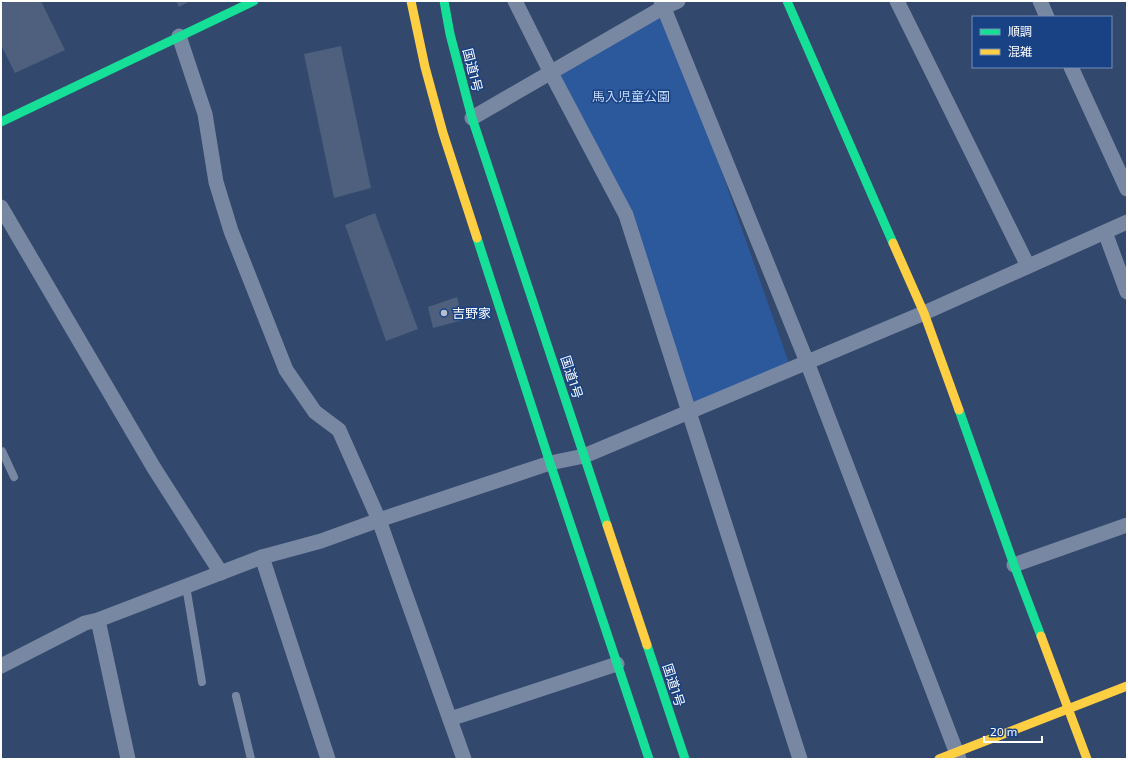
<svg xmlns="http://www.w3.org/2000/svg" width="1128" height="760" viewBox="0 0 1128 760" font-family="'Exo 2','Noto Sans JP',sans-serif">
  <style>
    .green { fill: #2c589c }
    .building { fill: #4e607d }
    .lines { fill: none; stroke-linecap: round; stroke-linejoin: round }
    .lane { stroke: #7888a2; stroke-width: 8 }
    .street { stroke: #7888a2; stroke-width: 15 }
    .fast { stroke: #16e098; stroke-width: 9 }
    .slow { stroke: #ffcf43; stroke-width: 9 }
    .poi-dot { fill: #b7bfcc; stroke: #194285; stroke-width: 1.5 }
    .labels { text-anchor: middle; stroke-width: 3; stroke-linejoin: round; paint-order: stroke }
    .street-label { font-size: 13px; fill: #fff; stroke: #194285 }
    .park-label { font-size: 13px; fill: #c3d9f9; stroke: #194285 }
    .poi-label { font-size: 13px; fill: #fff; stroke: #194285; text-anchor: start }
  </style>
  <rect width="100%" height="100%" fill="#32486c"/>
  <polygon class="green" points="664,7 790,366 691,403 626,215 551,73"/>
  <g class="building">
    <polygon points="7,1 41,1 65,50 15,73 1,45 1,4"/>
    <polygon points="176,1 190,1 179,7"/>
    <polygon points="341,46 371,188 334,198 304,54"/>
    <polygon points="375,213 418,329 386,341 345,225"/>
    <polygon points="457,297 463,320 433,328 428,307"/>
  </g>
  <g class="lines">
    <g class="lane">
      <polyline points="1,451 2,451 14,477"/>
      <polyline points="186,586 202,682"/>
      <polyline points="236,696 251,759"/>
    </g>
    <g class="street">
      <polyline points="515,1 551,73 626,215 800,759"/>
      <polyline points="661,1 807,362 959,759"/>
      <polyline points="897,1 1028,266"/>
      <polyline points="1040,1 1047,17"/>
      <polyline points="179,36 205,114 216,182 231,231 286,370 315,412 339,430 379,520 464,759"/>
      <polyline points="1071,67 1127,189"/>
      <polyline points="472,118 664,7 678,1"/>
      <polyline points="1,207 154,468 221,573"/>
      <polyline points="1105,232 1127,292"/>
      <polyline points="262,557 328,759"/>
      <polyline points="1014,565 1127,525"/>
      <polyline points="98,620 128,759"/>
      <polyline points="1,666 85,623 98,620 262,557 321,541 379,520 550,463 584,456 924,313 1127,222"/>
      <polyline points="450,719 617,664"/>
    </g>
    <g class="fast">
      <polyline points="444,1 450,34 472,118 607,525"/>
      <polyline points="787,1 893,243"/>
      <polyline points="1,122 254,1"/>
      <polyline points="477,238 550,463 649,759"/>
      <polyline points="959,410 1014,565 1041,636"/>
      <polyline points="647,645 685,759"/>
    </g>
    <g class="slow">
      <polyline points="411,1 425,67 443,133 477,238"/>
      <polyline points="893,243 924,313 959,410"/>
      <polyline points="607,525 647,645"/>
      <polyline points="1041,636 1087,759"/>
      <polyline points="939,759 1127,686"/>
    </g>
  </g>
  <circle class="poi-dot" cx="444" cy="313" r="4"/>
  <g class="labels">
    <g class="street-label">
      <text transform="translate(473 70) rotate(76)" y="5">国道1号</text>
      <text transform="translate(572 377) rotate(72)" y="5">国道1号</text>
      <text transform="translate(674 685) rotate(72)" y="5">国道1号</text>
    </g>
    <g class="park-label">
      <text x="631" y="101">馬入児童公園</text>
    </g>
    <g class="poi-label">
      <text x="452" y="318">吉野家</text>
    </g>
  </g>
  <rect width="1128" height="760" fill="none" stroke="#ffffff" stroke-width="4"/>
  <rect x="972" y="16" width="140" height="52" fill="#194285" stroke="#758eb6"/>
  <rect x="980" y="29" width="20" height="6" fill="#16e098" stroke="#758eb6"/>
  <text x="1008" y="36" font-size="12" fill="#ffffff">順調</text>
  <rect x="980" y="49" width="20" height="6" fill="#ffcf43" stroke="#758eb6"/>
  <text x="1008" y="56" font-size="12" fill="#ffffff">混雑</text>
  <path d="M984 736v6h58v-6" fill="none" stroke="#ffffff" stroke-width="2"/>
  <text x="990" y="736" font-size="12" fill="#ffffff" stroke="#194285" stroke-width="3" paint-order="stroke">20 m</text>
</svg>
